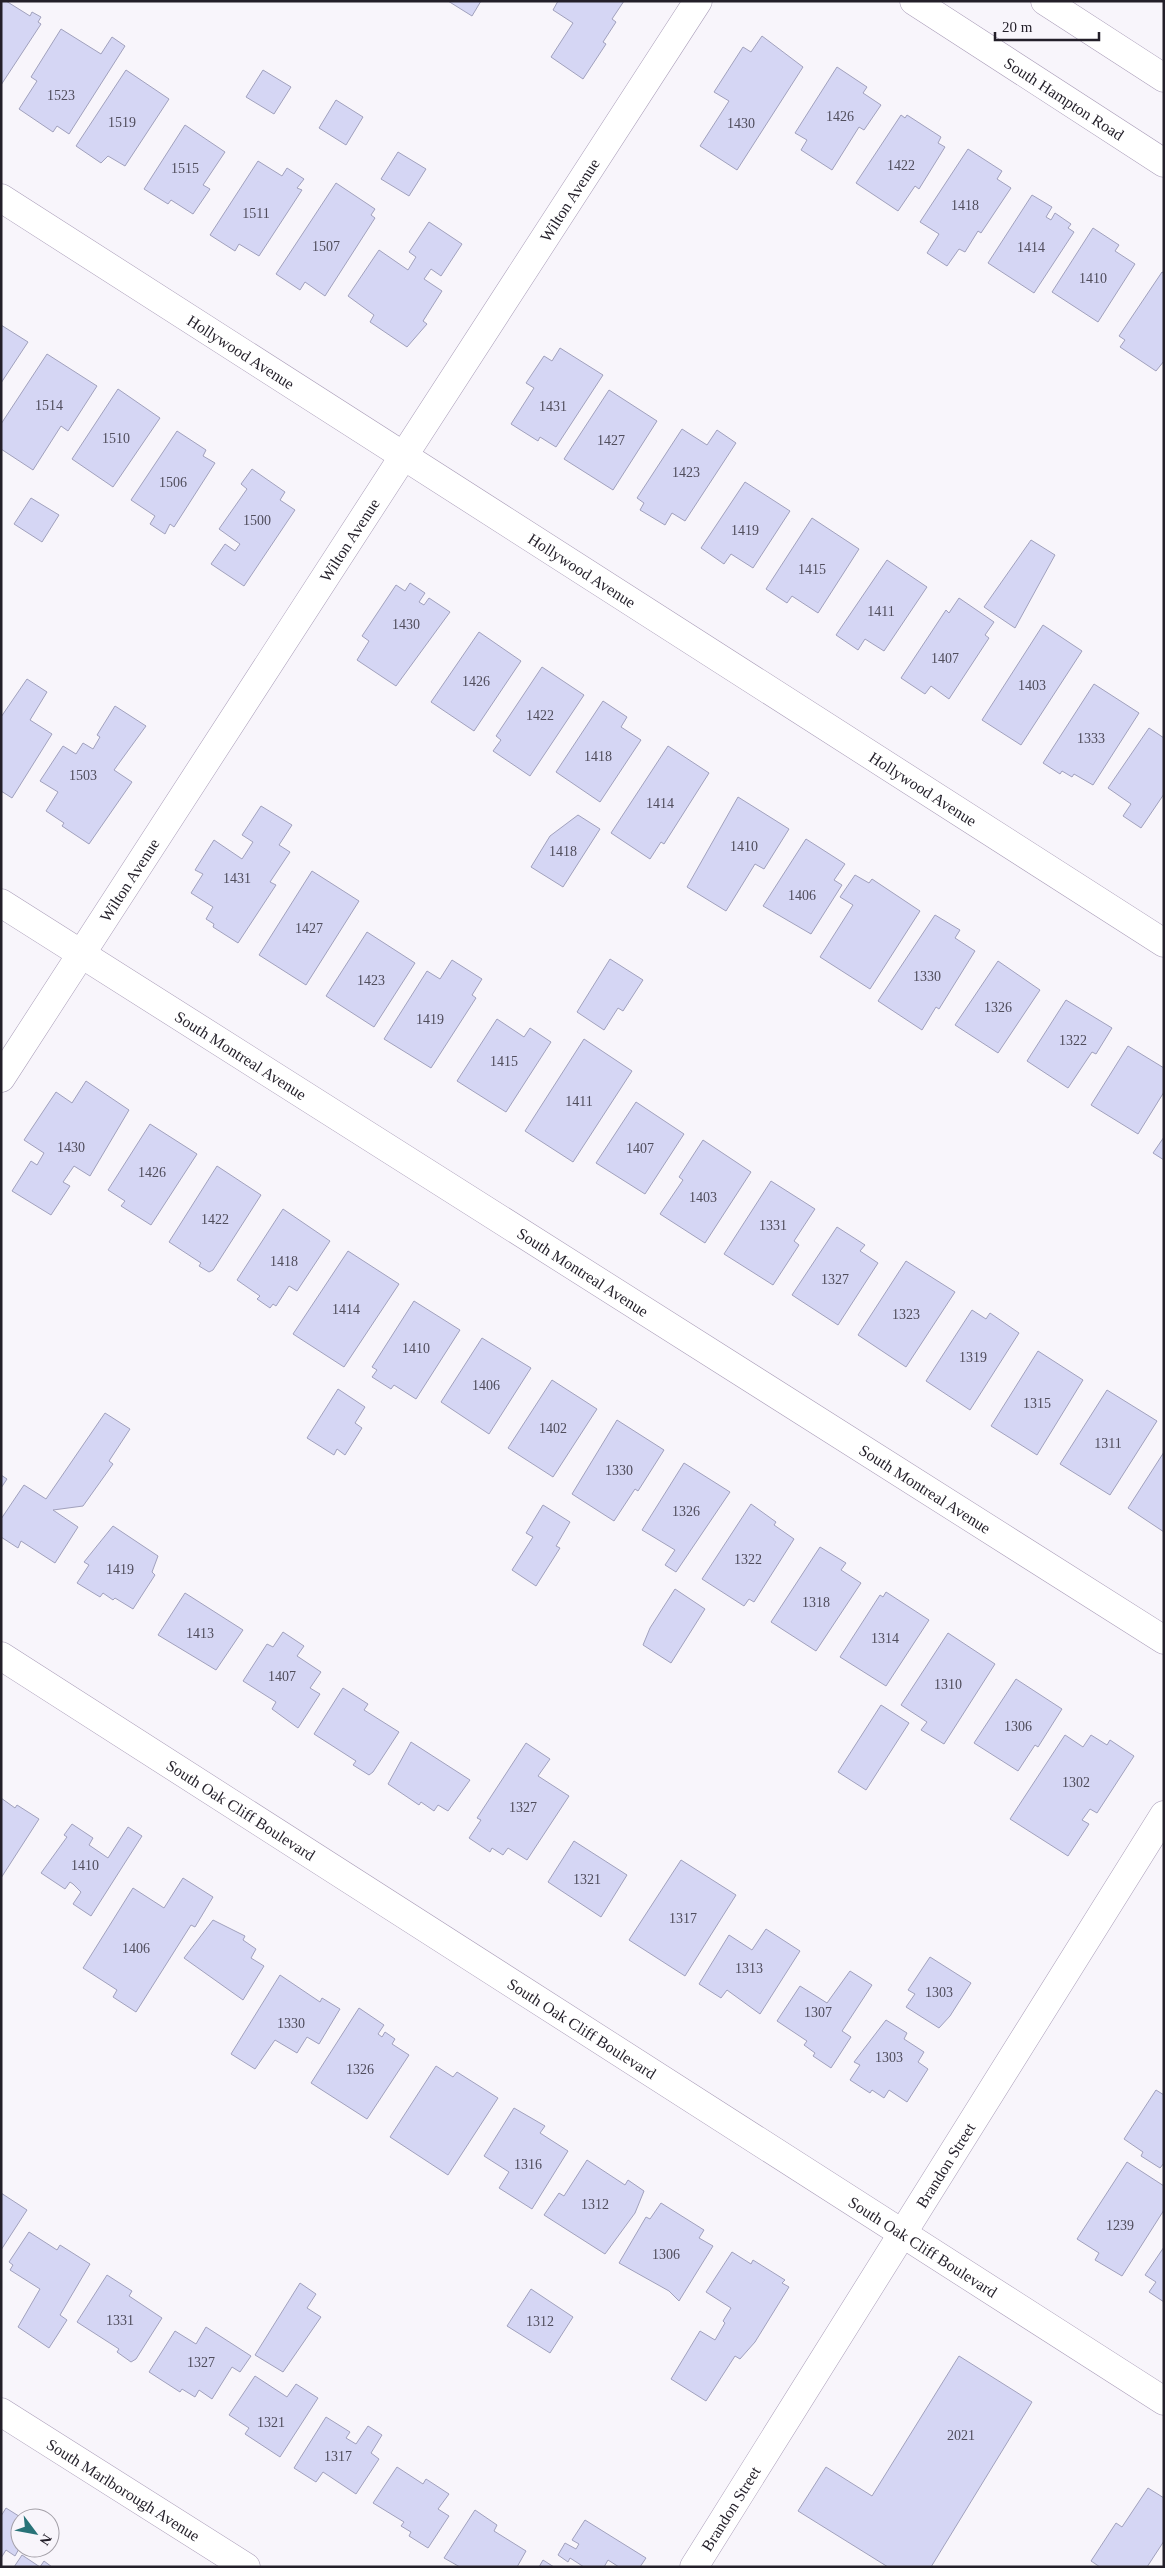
<svg xmlns="http://www.w3.org/2000/svg" width="1165" height="2568" viewBox="0 0 1165 2568" font-family="'Times New Roman',serif">
  <style>
    .building { fill: #d5d6f4; stroke: #a1a1bd }
    .lines { fill: none; stroke-linecap: round; stroke-linejoin: round }
    .street-casing { stroke: #aa9eb9; stroke-width: 29 }
    .secondary-casing { stroke: #aa9eb9; stroke-width: 29 }
    .street { stroke: #fff; stroke-width: 28 }
    .secondary { stroke: #fff; stroke-width: 28 }
    .labels { text-anchor: middle; stroke-width: 5; stroke-linejoin: round; paint-order: stroke }
    .number-label { font-size: 14px; fill: #504d5c }
    .street-label { font-size: 16px; fill: #231f29; stroke: #f8f5fb }
  </style>
  <rect width="100%" height="100%" fill="#f8f5fb"/>
  <g class="building">
    <polygon points="1,1 6,1 30,16 32,12 41,17 38,22 41,24 1,85"/>
    <polygon points="448,1 481,1 472,16"/>
    <polygon points="558,1 624,1 612,19 616,22 603,42 606,44 583,79 551,57 573,23 553,10"/>
    <polygon points="61,29 101,54 112,37 125,46 69,134 57,126 53,132 19,109 37,81 31,77"/>
    <polygon points="762,36 803,67 737,170 700,146 729,101 714,92 743,47 751,52"/>
    <polygon points="837,67 867,87 863,93 881,105 864,130 859,127 832,170 801,150 807,140 795,133"/>
    <polygon points="126,70 169,99 125,166 108,156 101,163 76,146"/>
    <polygon points="263,70 291,87 274,114 246,97"/>
    <polygon points="336,100 363,117 346,145 319,128"/>
    <polygon points="901,115 905,118 907,115 941,137 938,143 945,147 919,189 915,186 898,211 856,183"/>
    <polygon points="185,125 225,152 203,185 210,189 193,214 171,200 168,204 144,189"/>
    <polygon points="968,149 1002,171 997,179 1011,188 981,233 978,231 965,252 959,249 947,266 927,253 939,234 920,222"/>
    <polygon points="398,152 426,169 409,196 381,179"/>
    <polygon points="258,161 282,176 287,168 304,179 297,188 302,190 259,256 239,244 235,251 210,235"/>
    <polygon points="336,183 375,209 371,215 375,218 325,296 305,282 300,290 276,274"/>
    <polygon points="1032,195 1052,207 1046,217 1051,220 1055,213 1071,224 1068,228 1074,232 1034,293 988,263"/>
    <polygon points="429,222 462,244 441,276 431,269 424,279 442,291 423,321 427,324 407,347 370,322 374,315 348,296 379,250 408,270 416,257 409,252"/>
    <polygon points="1093,228 1119,245 1115,251 1135,264 1098,322 1052,292"/>
    <polygon points="1162,272 1164,273 1164,361 1156,371 1120,347 1125,340 1119,336"/>
    <polygon points="1,325 28,342 1,383"/>
    <polygon points="560,348 603,375 556,447 540,437 538,441 511,424 534,388 526,383 544,356 552,361"/>
    <polygon points="47,354 97,386 68,431 61,426 33,470 1,449 1,424"/>
    <polygon points="118,389 160,418 113,487 72,459"/>
    <polygon points="609,390 657,421 613,490 564,459"/>
    <polygon points="682,429 707,445 717,430 736,443 685,521 672,513 665,525 640,510 644,503 637,498"/>
    <polygon points="177,431 206,450 203,456 215,463 174,527 170,524 165,534 150,524 155,516 131,500"/>
    <polygon points="252,469 285,492 280,500 295,510 244,586 211,564 225,544 235,551 240,544 219,529 247,489 241,484"/>
    <polygon points="745,482 790,511 753,568 731,554 724,564 701,548"/>
    <polygon points="31,498 59,515 42,542 14,524"/>
    <polygon points="812,518 859,549 818,613 792,596 787,603 766,589"/>
    <polygon points="1031,540 1055,555 1015,628 984,607"/>
    <polygon points="887,560 927,587 884,651 865,639 858,650 836,635"/>
    <polygon points="410,583 425,593 419,602 424,605 429,598 450,612 396,686 357,660 369,641 362,636 396,585 405,591"/>
    <polygon points="959,598 994,622 985,635 989,638 949,699 931,686 925,694 901,678 946,610 949,613"/>
    <polygon points="1043,625 1082,651 1021,745 982,720"/>
    <polygon points="479,632 521,661 474,731 431,702"/>
    <polygon points="542,667 584,695 530,776 493,751 501,740 496,736"/>
    <polygon points="27,679 47,692 30,720 52,734 12,798 1,791 1,717"/>
    <polygon points="1094,684 1139,713 1093,785 1074,774 1072,777 1062,771 1060,774 1043,763"/>
    <polygon points="603,701 627,717 621,727 641,740 600,802 556,772"/>
    <polygon points="115,706 146,726 114,770 132,782 89,844 62,826 64,823 46,811 58,792 40,781 63,746 76,754 83,743 93,749 100,737 97,735"/>
    <polygon points="1149,728 1164,738 1164,794 1141,828 1123,816 1131,804 1108,788"/>
    <polygon points="668,746 709,773 664,844 661,842 650,859 611,833"/>
    <polygon points="738,797 789,829 764,869 755,864 726,911 687,887"/>
    <polygon points="261,806 292,825 279,845 290,852 270,882 276,885 238,943 213,927 214,924 206,919 213,907 191,893 203,874 195,870 214,840 242,859 253,842 242,835"/>
    <polygon points="578,815 600,829 563,887 531,867 550,836"/>
    <polygon points="806,839 845,864 834,880 842,885 811,934 763,906"/>
    <polygon points="312,871 359,901 306,985 259,955"/>
    <polygon points="855,875 869,883 872,879 920,911 870,989 820,957 853,905 840,897"/>
    <polygon points="935,915 960,930 955,938 975,951 939,1009 936,1007 922,1030 878,1001"/>
    <polygon points="367,932 415,963 374,1027 326,996"/>
    <polygon points="610,959 643,980 623,1011 618,1008 604,1030 577,1012"/>
    <polygon points="452,960 482,979 472,995 476,998 431,1068 384,1039 427,971 440,979"/>
    <polygon points="998,961 1040,990 998,1053 955,1025"/>
    <polygon points="1066,1000 1112,1028 1096,1054 1092,1052 1068,1088 1027,1061"/>
    <polygon points="497,1019 524,1037 530,1028 551,1042 506,1112 457,1081"/>
    <polygon points="584,1039 632,1071 573,1162 525,1131"/>
    <polygon points="1128,1046 1164,1068 1164,1092 1138,1134 1091,1105"/>
    <polygon points="86,1081 129,1110 90,1176 74,1166 63,1182 70,1186 51,1215 12,1191 31,1161 37,1165 44,1153 24,1140 56,1092 72,1103"/>
    <polygon points="636,1102 684,1134 645,1194 596,1163"/>
    <polygon points="150,1124 197,1154 151,1225 121,1206 125,1201 108,1190"/>
    <polygon points="1164,1137 1164,1160 1153,1153"/>
    <polygon points="703,1140 751,1172 705,1243 660,1214 683,1180 679,1177"/>
    <polygon points="217,1166 261,1195 213,1270 209,1272 199,1266 201,1263 169,1242"/>
    <polygon points="771,1181 815,1209 794,1241 799,1245 773,1285 724,1254"/>
    <polygon points="283,1209 330,1241 297,1291 289,1286 276,1306 273,1304 270,1308 257,1299 260,1296 237,1280"/>
    <polygon points="837,1227 865,1245 860,1251 878,1263 838,1325 792,1295"/>
    <polygon points="348,1251 399,1284 344,1367 293,1334"/>
    <polygon points="906,1261 955,1292 906,1367 858,1335"/>
    <polygon points="414,1301 460,1330 416,1399 394,1385 391,1389 372,1377 377,1370 372,1367"/>
    <polygon points="972,1310 986,1319 990,1313 1019,1333 970,1410 926,1381"/>
    <polygon points="482,1338 531,1368 489,1434 441,1402"/>
    <polygon points="1038,1351 1083,1380 1037,1455 991,1426"/>
    <polygon points="552,1380 597,1409 553,1477 508,1448"/>
    <polygon points="338,1389 365,1407 355,1423 362,1428 345,1455 337,1449 334,1455 307,1438"/>
    <polygon points="1107,1390 1157,1421 1110,1495 1060,1464"/>
    <polygon points="105,1413 130,1429 109,1461 113,1464 83,1506 53,1510 78,1527 55,1563 21,1541 18,1548 1,1537 1,1519 24,1485 46,1499"/>
    <polygon points="617,1420 664,1450 638,1491 635,1489 614,1521 572,1494"/>
    <polygon points="1164,1452 1164,1532 1128,1508"/>
    <polygon points="684,1463 730,1492 676,1572 665,1565 675,1550 642,1530"/>
    <polygon points="1,1475 7,1479 1,1488"/>
    <polygon points="751,1504 776,1522 774,1525 794,1539 754,1602 749,1599 744,1606 702,1579"/>
    <polygon points="543,1505 570,1522 556,1546 560,1548 536,1586 512,1570 533,1537 526,1533"/>
    <polygon points="113,1526 158,1556 152,1572 155,1575 133,1609 115,1598 113,1600 103,1593 100,1597 77,1583 89,1565 84,1562"/>
    <polygon points="820,1547 846,1563 841,1570 861,1583 816,1651 771,1622"/>
    <polygon points="675,1589 705,1609 671,1663 643,1645 650,1628"/>
    <polygon points="886,1592 929,1620 886,1686 840,1657 880,1595 883,1597"/>
    <polygon points="185,1593 243,1630 216,1670 158,1635"/>
    <polygon points="283,1632 304,1646 297,1656 321,1672 310,1688 320,1694 298,1728 272,1709 276,1702 243,1681 267,1644 273,1647"/>
    <polygon points="948,1633 995,1664 944,1744 921,1730 927,1722 901,1705"/>
    <polygon points="1016,1679 1062,1709 1038,1747 1035,1745 1018,1771 974,1743"/>
    <polygon points="343,1688 368,1704 364,1710 399,1732 373,1772 369,1775 353,1765 356,1761 314,1734"/>
    <polygon points="881,1705 909,1723 866,1790 838,1772"/>
    <polygon points="1065,1735 1083,1747 1091,1735 1107,1745 1110,1740 1134,1756 1097,1813 1090,1809 1082,1820 1089,1824 1068,1856 1010,1819"/>
    <polygon points="411,1742 470,1780 448,1811 438,1805 434,1811 421,1802 419,1805 388,1784"/>
    <polygon points="526,1743 550,1759 538,1776 569,1796 527,1860 508,1848 503,1855 492,1848 490,1852 469,1838 481,1820 477,1818"/>
    <polygon points="1,1798 15,1808 17,1805 39,1819 1,1878"/>
    <polygon points="72,1824 93,1838 89,1845 108,1858 128,1827 142,1836 91,1916 73,1904 81,1892 73,1884 70,1882 65,1889 41,1873 67,1837 64,1835"/>
    <polygon points="574,1841 627,1875 601,1917 548,1882"/>
    <polygon points="681,1860 736,1895 685,1976 629,1940"/>
    <polygon points="183,1878 213,1897 195,1927 191,1925 136,2012 113,1997 117,1990 83,1968 133,1888 164,1908"/>
    <polygon points="213,1920 245,1936 243,1940 256,1949 251,1958 264,1966 243,2000 184,1958"/>
    <polygon points="766,1929 800,1951 760,2014 727,1990 721,1998 699,1984 729,1935 752,1950"/>
    <polygon points="930,1957 971,1983 950,2016 939,2028 906,2007 915,1994 908,1990"/>
    <polygon points="850,1971 872,1985 842,2031 851,2037 831,2068 813,2056 815,2053 804,2045 807,2041 777,2021 800,1986 827,2003"/>
    <polygon points="280,1975 320,2002 322,1998 340,2009 319,2044 307,2037 297,2053 275,2040 255,2069 231,2054"/>
    <polygon points="359,2008 384,2025 378,2034 382,2037 385,2032 395,2039 392,2044 409,2055 367,2119 311,2083"/>
    <polygon points="886,2020 907,2033 904,2039 924,2052 918,2062 928,2069 907,2102 889,2090 884,2098 872,2090 870,2093 850,2080 860,2065 854,2062"/>
    <polygon points="436,2066 453,2077 457,2072 498,2098 448,2175 390,2137"/>
    <polygon points="1156,2090 1164,2095 1164,2163 1160,2168 1141,2156 1143,2152 1124,2139"/>
    <polygon points="514,2108 545,2126 540,2133 568,2151 532,2209 499,2188 509,2172 484,2156"/>
    <polygon points="587,2160 625,2185 628,2180 644,2191 635,2213 605,2254 544,2215 559,2193 564,2196"/>
    <polygon points="1127,2162 1164,2186 1164,2210 1122,2276 1095,2260 1099,2253 1077,2239"/>
    <polygon points="1,2193 27,2210 1,2250"/>
    <polygon points="661,2203 704,2230 699,2238 713,2246 679,2301 669,2291 619,2263 646,2217 650,2219"/>
    <polygon points="29,2232 57,2250 60,2245 90,2264 60,2315 67,2320 49,2348 18,2327 40,2289 10,2270 13,2265 9,2262"/>
    <polygon points="1164,2247 1164,2302 1149,2292 1156,2282 1145,2275"/>
    <polygon points="732,2252 751,2264 753,2260 785,2280 782,2283 789,2287 755,2342 740,2359 735,2356 706,2401 671,2379 700,2331 715,2340 725,2323 723,2321 731,2308 706,2292"/>
    <polygon points="107,2275 132,2291 129,2296 162,2318 136,2359 131,2362 117,2352 119,2349 77,2322"/>
    <polygon points="300,2283 316,2294 307,2308 321,2317 283,2372 255,2355"/>
    <polygon points="531,2289 573,2317 550,2353 507,2326"/>
    <polygon points="206,2327 251,2356 240,2372 232,2367 212,2399 199,2390 195,2397 182,2389 180,2392 149,2372 175,2331 196,2344"/>
    <polygon points="959,2356 1032,2402 931,2567 888,2567 798,2511 826,2467 872,2496"/>
    <polygon points="255,2376 287,2397 296,2384 318,2398 280,2457 245,2434 249,2428 229,2415"/>
    <polygon points="326,2417 350,2432 346,2438 356,2444 368,2426 382,2435 371,2453 379,2459 356,2494 323,2472 316,2482 294,2468"/>
    <polygon points="397,2467 423,2484 426,2479 449,2494 438,2509 449,2516 428,2548 409,2536 411,2532 401,2526 404,2522 373,2503"/>
    <polygon points="1148,2488 1164,2498 1164,2541 1147,2567 1100,2567 1091,2561 1116,2523 1122,2527"/>
    <polygon points="6,2508 22,2518 20,2518 20,2547 15,2556 6,2550 1,2558 1,2516"/>
    <polygon points="475,2510 497,2525 494,2531 526,2551 517,2567 460,2567 444,2558"/>
    <polygon points="585,2520 646,2558 640,2567 619,2567 608,2560 604,2567 584,2567 570,2558 568,2562 558,2555 565,2543 576,2549 579,2544 572,2540"/>
    <polygon points="22,2555 40,2567 14,2567"/>
    <polygon points="543,2560 554,2567 539,2567"/>
    <polygon points="44,2561 52,2567 40,2567"/>
  </g>
  <g class="lines">
    <g class="street-casing">
      <g id="street">
        <path id="s1" d="M1,198L1164,943"/>
        <path id="s2" d="M1,903L1164,1640"/>
        <path id="s3" d="M1,1078L698,1"/>
        <path id="s4" d="M1,1656L1164,2401"/>
        <path id="s5" d="M1,2412L246,2567"/>
        <path id="s6" d="M694,2567L1164,1815"/>
      </g>
    </g>
    <g class="secondary-casing">
      <g id="secondary">
        <path id="s7" d="M914,1L1164,163"/>
        <polyline points="1045,1 1164,78"/>
      </g>
    </g>
    <use href="#street" class="street"/>
    <use href="#secondary" class="secondary"/>
  </g>
  <g class="labels">
    <g class="number-label">
      <text x="61" y="100">1523</text>
      <text x="840" y="121">1426</text>
      <text x="122" y="127">1519</text>
      <text x="741" y="128">1430</text>
      <text x="901" y="170">1422</text>
      <text x="185" y="173">1515</text>
      <text x="965" y="210">1418</text>
      <text x="256" y="218">1511</text>
      <text x="326" y="251">1507</text>
      <text x="1031" y="252">1414</text>
      <text x="1093" y="283">1410</text>
      <text x="49" y="410">1514</text>
      <text x="553" y="411">1431</text>
      <text x="116" y="443">1510</text>
      <text x="611" y="445">1427</text>
      <text x="686" y="477">1423</text>
      <text x="173" y="487">1506</text>
      <text x="257" y="525">1500</text>
      <text x="745" y="535">1419</text>
      <text x="812" y="574">1415</text>
      <text x="881" y="616">1411</text>
      <text x="406" y="629">1430</text>
      <text x="945" y="663">1407</text>
      <text x="476" y="686">1426</text>
      <text x="1032" y="690">1403</text>
      <text x="540" y="720">1422</text>
      <text x="1091" y="743">1333</text>
      <text x="598" y="761">1418</text>
      <text x="83" y="780">1503</text>
      <text x="660" y="808">1414</text>
      <text x="744" y="851">1410</text>
      <text x="563" y="856">1418</text>
      <text x="237" y="883">1431</text>
      <text x="802" y="900">1406</text>
      <text x="309" y="933">1427</text>
      <text x="927" y="981">1330</text>
      <text x="371" y="985">1423</text>
      <text x="998" y="1012">1326</text>
      <text x="430" y="1024">1419</text>
      <text x="1073" y="1045">1322</text>
      <text x="504" y="1066">1415</text>
      <text x="579" y="1106">1411</text>
      <text x="71" y="1152">1430</text>
      <text x="640" y="1153">1407</text>
      <text x="152" y="1177">1426</text>
      <text x="703" y="1202">1403</text>
      <text x="215" y="1224">1422</text>
      <text x="773" y="1230">1331</text>
      <text x="284" y="1266">1418</text>
      <text x="835" y="1284">1327</text>
      <text x="346" y="1314">1414</text>
      <text x="906" y="1319">1323</text>
      <text x="416" y="1353">1410</text>
      <text x="973" y="1362">1319</text>
      <text x="486" y="1390">1406</text>
      <text x="1037" y="1408">1315</text>
      <text x="553" y="1433">1402</text>
      <text x="1108" y="1448">1311</text>
      <text x="619" y="1475">1330</text>
      <text x="686" y="1516">1326</text>
      <text x="748" y="1564">1322</text>
      <text x="120" y="1574">1419</text>
      <text x="816" y="1607">1318</text>
      <text x="200" y="1638">1413</text>
      <text x="885" y="1643">1314</text>
      <text x="282" y="1681">1407</text>
      <text x="948" y="1689">1310</text>
      <text x="1018" y="1731">1306</text>
      <text x="1076" y="1787">1302</text>
      <text x="523" y="1812">1327</text>
      <text x="85" y="1870">1410</text>
      <text x="587" y="1884">1321</text>
      <text x="683" y="1923">1317</text>
      <text x="136" y="1953">1406</text>
      <text x="749" y="1973">1313</text>
      <text x="939" y="1997">1303</text>
      <text x="818" y="2017">1307</text>
      <text x="291" y="2028">1330</text>
      <text x="889" y="2062">1303</text>
      <text x="360" y="2074">1326</text>
      <text x="528" y="2169">1316</text>
      <text x="595" y="2209">1312</text>
      <text x="1120" y="2230">1239</text>
      <text x="666" y="2259">1306</text>
      <text x="120" y="2325">1331</text>
      <text x="540" y="2326">1312</text>
      <text x="201" y="2367">1327</text>
      <text x="271" y="2427">1321</text>
      <text x="961" y="2440">2021</text>
      <text x="338" y="2461">1317</text>
    </g>
    <g class="street-label">
      <text dy="6" stroke="none"><textPath href="#s7" startOffset="179">South Hampton Road</textPath></text>
      <text dy="6" stroke="none"><textPath href="#s3" startOffset="1046">Wilton Avenue</textPath></text>
      <text dy="6" stroke="none"><textPath href="#s1" startOffset="285">Hollywood Avenue</textPath></text>
      <text dy="6" stroke="none"><textPath href="#s3" startOffset="641">Wilton Avenue</textPath></text>
      <text dy="6" stroke="none"><textPath href="#s1" startOffset="690">Hollywood Avenue</textPath></text>
      <text dy="6" stroke="none"><textPath href="#s1" startOffset="1095">Hollywood Avenue</textPath></text>
      <text dy="6" stroke="none"><textPath href="#s3" startOffset="236">Wilton Avenue</textPath></text>
      <text dy="6" stroke="none"><textPath href="#s2" startOffset="284">South Montreal Avenue</textPath></text>
      <text dy="6" stroke="none"><textPath href="#s2" startOffset="689">South Montreal Avenue</textPath></text>
      <text dy="6" stroke="none"><textPath href="#s2" startOffset="1094">South Montreal Avenue</textPath></text>
      <text dy="6" stroke="none"><textPath href="#s4" startOffset="285">South Oak Cliff Boulevard</textPath></text>
      <text dy="6" stroke="none"><textPath href="#s4" startOffset="690">South Oak Cliff Boulevard</textPath></text>
      <text dy="6" stroke="none"><textPath href="#s6" startOffset="474">Brandon Street</textPath></text>
      <text dy="6" stroke="none"><textPath href="#s4" startOffset="1095">South Oak Cliff Boulevard</textPath></text>
      <text dy="6" stroke="none"><textPath href="#s5" startOffset="145">South Marlborough Avenue</textPath></text>
      <text dy="6" stroke="none"><textPath href="#s6" startOffset="69">Brandon Street</textPath></text>
    </g>
  </g>
  <rect width="1165" height="2568" fill="none" stroke="#231f29" stroke-width="5"/>
  <g transform="translate(35 2533) rotate(122)"><circle r="24" fill="#f8f5fb" stroke="#a39fa7"/>
  <path d="M0-4L9 19L0 12L-9 19Z" fill="#297378"/>
  <text y="-8" font-size="14" font-weight="bold" text-anchor="middle" fill="#231f29">N</text>
  </g>
  <path d="M995 32v8h104v-8" fill="none" stroke="#231f29" stroke-width="2.5"/>
  <text x="1002" y="32" font-size="15" fill="#231f29" stroke="#f8f5fb" stroke-width="4" paint-order="stroke">20 m</text>
</svg>
